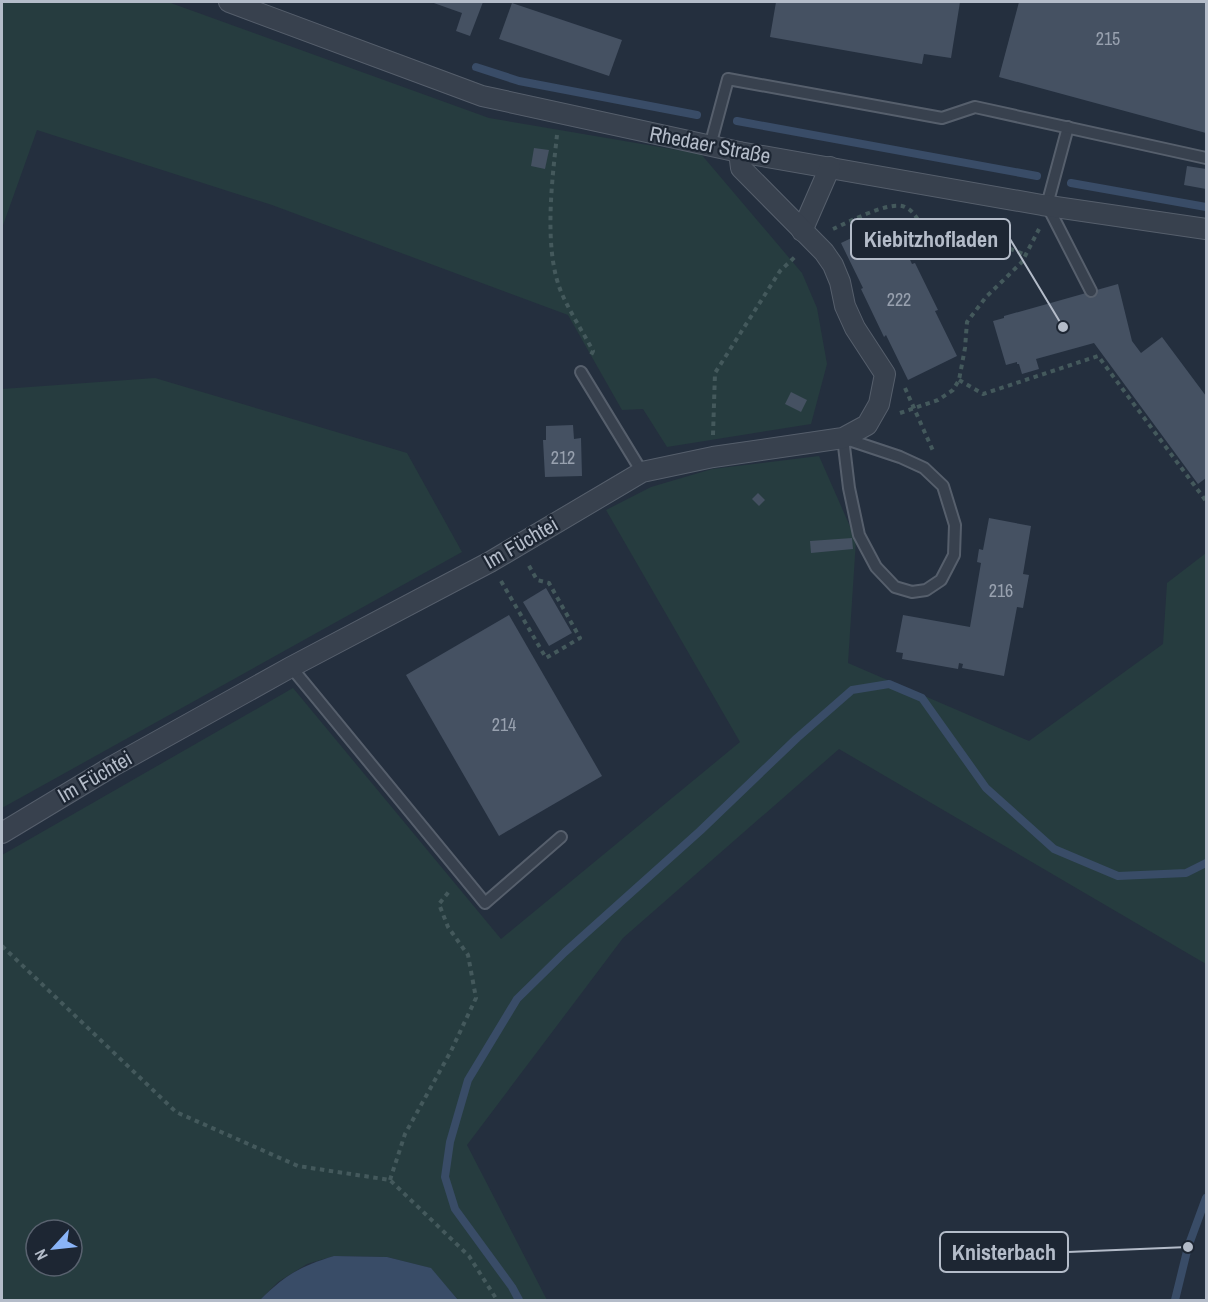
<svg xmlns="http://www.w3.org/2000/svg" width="1208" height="1302" viewBox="0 0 1208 1302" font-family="'Archivo Narrow',sans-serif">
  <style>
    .green { fill: #263c3f; fill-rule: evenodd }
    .water { fill: #394c67 }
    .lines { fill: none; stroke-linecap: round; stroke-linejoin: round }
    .stream { stroke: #394c67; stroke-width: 8 }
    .building { fill: #455162 }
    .service-casing { stroke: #565f6c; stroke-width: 14 }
    .minor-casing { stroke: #565f6c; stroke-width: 22 }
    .path { stroke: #44595c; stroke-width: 4; stroke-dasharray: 4.5 4.5; stroke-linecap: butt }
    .service { stroke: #38414e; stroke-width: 10 }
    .minor { stroke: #38414e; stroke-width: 20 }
    .labels { text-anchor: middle; stroke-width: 4.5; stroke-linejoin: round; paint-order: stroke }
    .number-label { font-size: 18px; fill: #98a1af }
    .street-label { font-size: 21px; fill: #b4bcc9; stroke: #1d2633 }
    .leader { fill: none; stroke: #b4bcc9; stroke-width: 2 }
    .callout-dot { fill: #b4bcc9; stroke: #1d2633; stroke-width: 2 }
    .callout { fill: #1d2633; stroke: #b4bcc9; stroke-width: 2 }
    .callout-label { font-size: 22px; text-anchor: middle; font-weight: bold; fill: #b4bcc9 }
  </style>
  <rect width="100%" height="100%" fill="#242f3e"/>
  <g class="green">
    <polygon points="2,2 168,2 489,118 701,154 802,273 817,308 827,364 811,424 667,447 643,409 622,410 568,315 272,205 37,130 2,228"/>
    <polygon points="155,378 407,453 462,552 2,808 2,389"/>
    <path d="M819,456L856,540L848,663L1029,741L1163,644L1167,583L1206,553V964L839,749L623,938L467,1145L547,1300H458L430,1268L387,1257L334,1256L307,1264L278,1282L260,1300H2V855L293,688L501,939L740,742L606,510L651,487L712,469ZM36,1230H72V1266H36Z"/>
  </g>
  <path class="water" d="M334,1256L387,1257L431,1268L458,1300H260C284,1276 300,1266 334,1256Z"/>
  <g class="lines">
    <g class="stream">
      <polyline points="476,67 519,81 697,115"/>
      <polyline points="737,121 1037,176"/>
      <polyline points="1071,183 1206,207"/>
      <polyline points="519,1300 512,1287 455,1209 445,1177 450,1142 468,1080 517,999 565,952 700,831 797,738 852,690 889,684 922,698 986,788 1054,849 1118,876 1186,873 1206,863"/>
      <polyline points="1175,1300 1188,1247 1206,1198"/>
    </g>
  </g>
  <g class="building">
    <polygon points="431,2 483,2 470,36 456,31 462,13"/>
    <polygon points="776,2 960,2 951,58 924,54 922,64 770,37"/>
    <polygon points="1019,2 1206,2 1206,133 999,77"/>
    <polygon points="512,3 622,40 609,76 499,39"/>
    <polygon points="534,148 549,150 545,169 531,166"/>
    <polygon points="1187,166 1206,169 1206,189 1184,185"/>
    <polygon points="891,219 912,264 915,263 938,310 935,311 957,356 908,380 886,335 884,337 861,289 863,288 841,243"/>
    <polygon points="1118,284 1132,341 1141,353 1162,337 1206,396 1206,478 1198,484 1094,343 1036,359 1039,369 1022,374 1019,364 1017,364 1017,362 1006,365 993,321 1004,318 1004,316"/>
    <polygon points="791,392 807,400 801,412 785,404"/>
    <polygon points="573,425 574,439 581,438 582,476 545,477 543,440 546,440 546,426"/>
    <polygon points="758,493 765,500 759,506 752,499"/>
    <polygon points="989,518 1031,526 1023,574 1029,575 1023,608 1017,607 1004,676 962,668 963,664 959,663 958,669 902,659 903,653 896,652 903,615 970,627 981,563 977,562 979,549 983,550"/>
    <polygon points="852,538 853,549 811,553 810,541"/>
    <polygon points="546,588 572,633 549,646 523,602"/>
    <polygon points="509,615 602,776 499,836 406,675"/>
  </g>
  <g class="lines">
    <g class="service-casing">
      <g id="service">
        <polyline points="1068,127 1047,205 1091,291"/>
        <polyline points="710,146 728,79 942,118 975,107 1206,158"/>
        <polyline points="581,372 642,472"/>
        <polygon points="843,438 900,457 924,468 943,486 955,525 954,555 941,580 926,590 912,592 895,587 876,567 859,535 849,488"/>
        <polyline points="291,667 485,903 561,837"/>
      </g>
    </g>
    <g class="minor-casing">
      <g id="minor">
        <polyline points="229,2 482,96 739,152 1042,205 1206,229"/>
        <polyline points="802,231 830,167"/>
        <polyline points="2,833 113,766 291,667 490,562 642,472 713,457 843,438 867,425 879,404 885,374 855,328 845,306 840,282 833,265 824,252 741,168 739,152"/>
      </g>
    </g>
    <g class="path">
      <path d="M557,135C552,181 543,251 562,294C571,314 583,332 593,351L590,357"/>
      <path d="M833,229C849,222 890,200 905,207C915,211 920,224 925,233L953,230L980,237L1026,255"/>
      <polyline points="959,380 983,394 1098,356 1206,501"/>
      <polyline points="905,388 934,453"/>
      <polyline points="900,413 938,400 953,390 959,380 965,348 967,322 986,297 1022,262 1039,229"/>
      <polyline points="713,435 715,373 780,271 796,256"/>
      <polyline points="501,581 546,658 580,638 549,583 537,580 528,564"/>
      <polyline points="2,946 176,1112 298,1166 390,1180 469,1256 497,1300"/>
      <polyline points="390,1180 405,1134 451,1051 476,998 468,955 448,927 439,904 451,889"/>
    </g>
    <use href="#service" class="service"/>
    <use href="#minor" class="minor"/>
  </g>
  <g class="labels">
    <g class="number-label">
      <text x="1108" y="45">215</text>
      <text x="899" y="306">222</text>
      <text x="563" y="464">212</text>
      <text x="1001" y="597">216</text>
      <text x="504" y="731">214</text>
    </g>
    <g class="street-label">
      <text transform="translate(710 145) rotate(11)" y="7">Rhedaer Straße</text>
      <text transform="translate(521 543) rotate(-30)" y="7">Im Füchtei</text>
      <text transform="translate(95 777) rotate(-30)" y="7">Im Füchtei</text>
    </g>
  </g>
  <path class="leader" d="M1063 327L1010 239M1188 1247L1068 1252"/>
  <g class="callout-dot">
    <circle cx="1063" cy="327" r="6"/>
    <circle cx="1188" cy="1247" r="6"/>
  </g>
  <g class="callout">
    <rect x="851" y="219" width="159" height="40" rx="6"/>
    <rect x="940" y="1232" width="128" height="40" rx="6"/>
  </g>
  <g class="callout-label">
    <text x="931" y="247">Kiebitzhofladen</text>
    <text x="1004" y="1260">Knisterbach</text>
  </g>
  <rect width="1208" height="1302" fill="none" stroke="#b4bcc9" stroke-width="6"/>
  <g transform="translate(54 1248) rotate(243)"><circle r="28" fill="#1d2633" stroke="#59626f" stroke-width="1.5"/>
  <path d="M0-4.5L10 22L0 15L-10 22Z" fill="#8ab4f8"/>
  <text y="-9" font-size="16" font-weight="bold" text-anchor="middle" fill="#b4bcc9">N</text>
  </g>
</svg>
